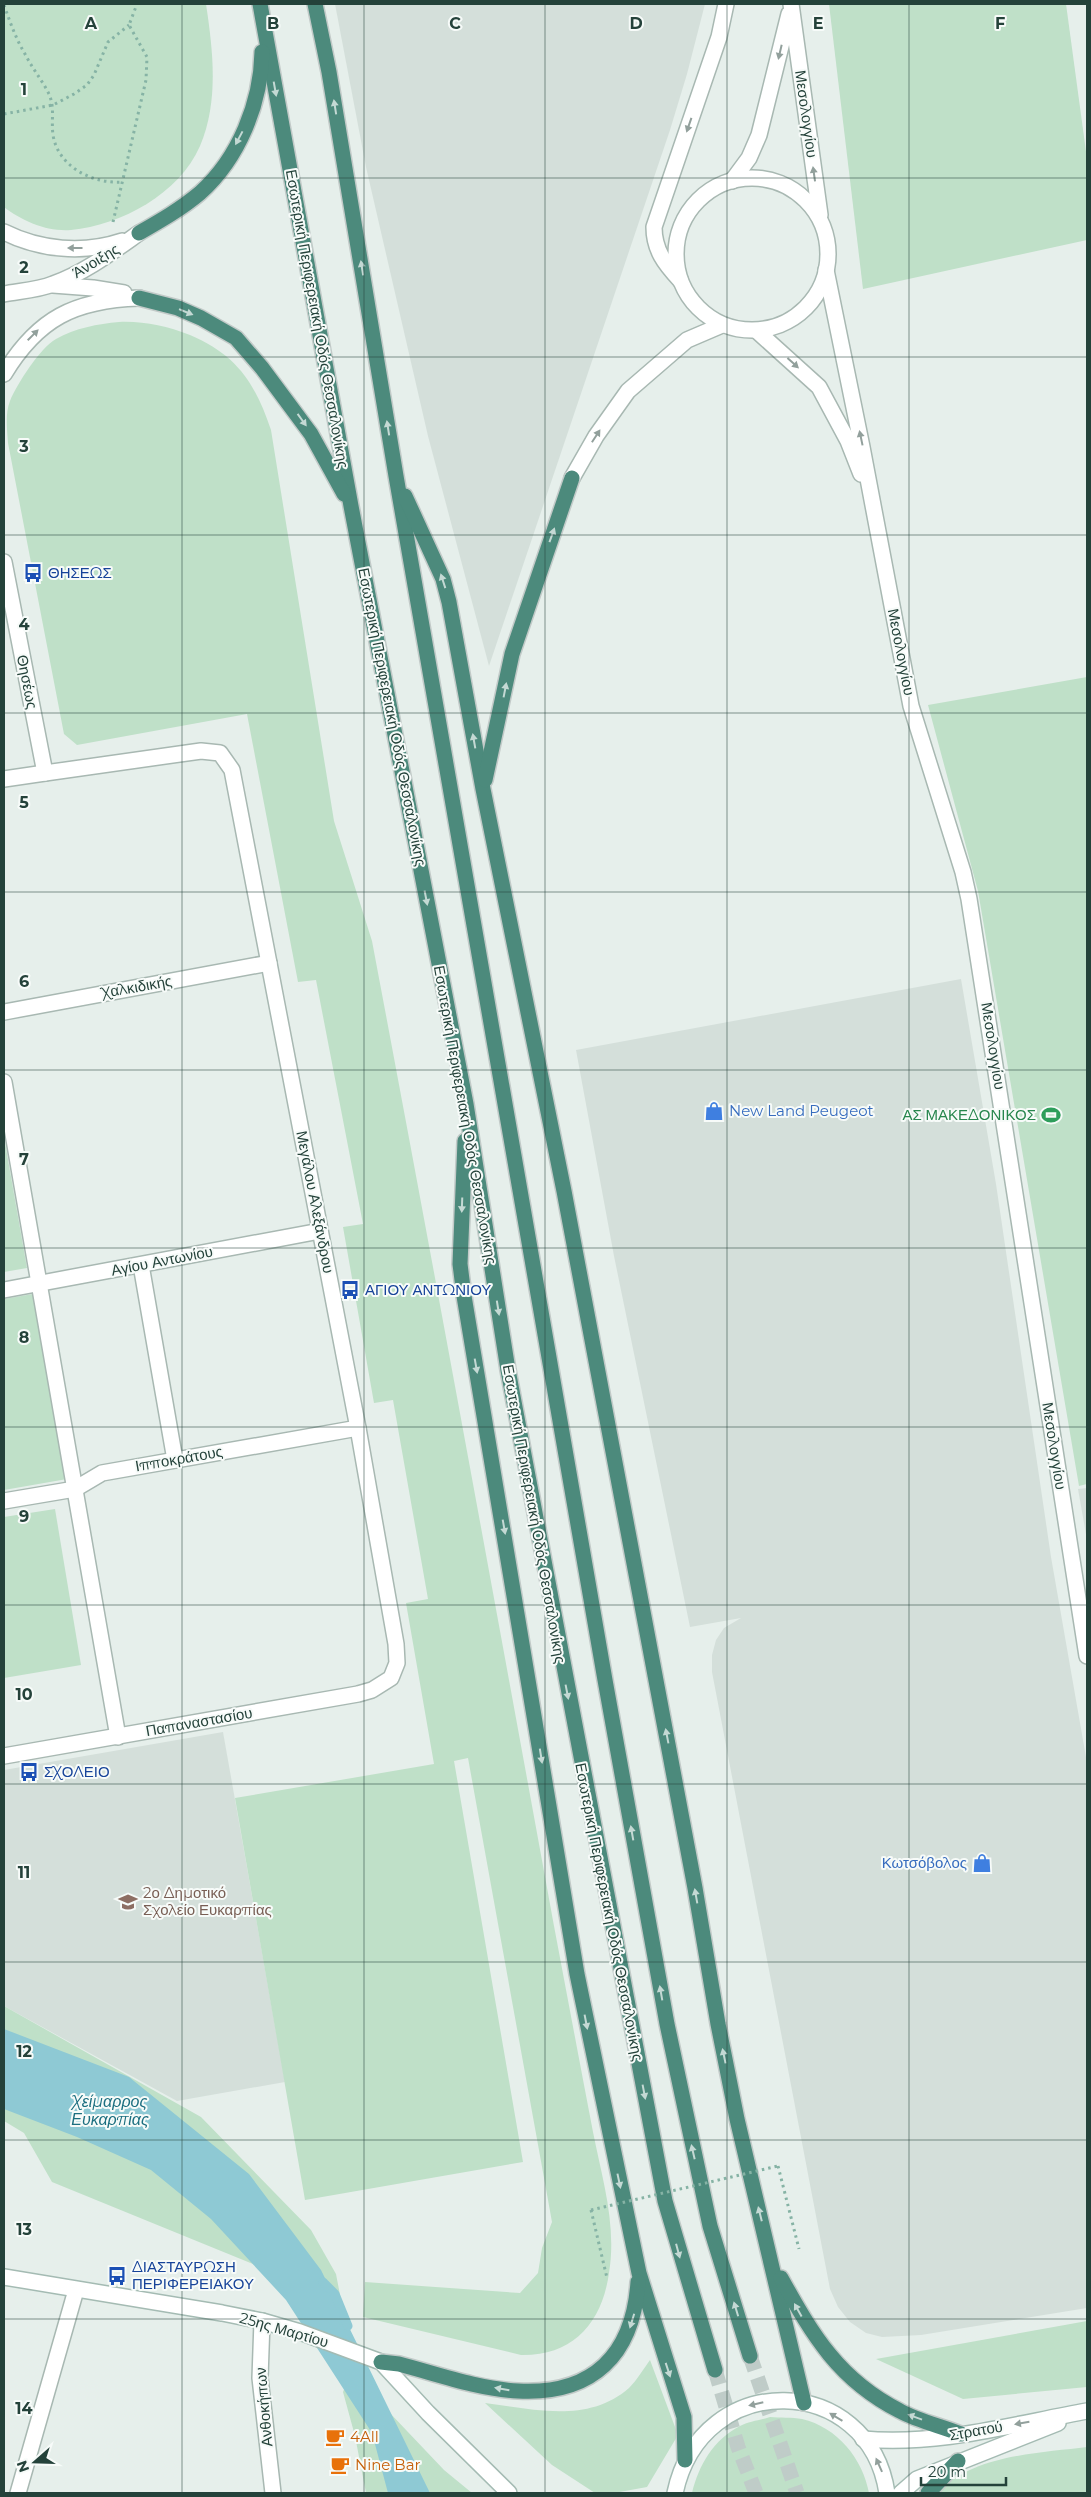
<svg xmlns="http://www.w3.org/2000/svg" width="1091" height="2497" viewBox="0 0 1091 2497" font-family="Montserrat,sans-serif">
  <style>
    .built { fill: #d4dfda }
    .green { fill: #bfe0c8 }
    .water { fill: #8ec9d4 }
    .lines { fill: none; stroke-linecap: round; stroke-linejoin: round }
    .stream { stroke: #8ec9d4; stroke-width: 9 }
    .trunk-tunnel { stroke: #bfccc8; stroke-width: 15; stroke-dasharray: 15 8; stroke-linecap: butt }
    .service-casing { stroke: #a8b8b2; stroke-width: 18 }
    .minor-casing { stroke: #a8b8b2; stroke-width: 18 }
    .tertiary-casing { stroke: #a8b8b2; stroke-width: 18 }
    .secondary-casing { stroke: #a4bbb3; stroke-width: 18 }
    .trunk-casing { stroke: #c2cac8; stroke-width: 18 }
    .path { stroke: #86b3a5; stroke-width: 3; stroke-dasharray: 2.5 4; stroke-linecap: butt }
    .service { stroke: #fff; stroke-width: 15 }
    .minor { stroke: #fff; stroke-width: 15 }
    .tertiary { stroke: #fff; stroke-width: 15 }
    .secondary { stroke: #fff; stroke-width: 15 }
    .trunk { stroke: #4c8a7c; stroke-width: 15 }
    .path-bridge { stroke: #86b3a5; stroke-width: 3; stroke-dasharray: 2.5 4; stroke-linecap: butt }
    .oneway { fill: #92a09c }
    .oneway2 { fill: #c4d9d4 }
    .grid { fill: none; stroke: #24423a; stroke-width: 1; stroke-opacity: 0.55 }
    .labels { text-anchor: middle; stroke-width: 4; stroke-linejoin: round; paint-order: stroke }
    .street-label { font-size: 15px; fill: #24423a; stroke: #f7fbf9 }
    .transit-label { font-size: 15px; fill: #164399; stroke: #f7fbf9; text-anchor: start }
    .shop-label { font-size: 15px; fill: #366cbe; stroke: #f7fbf9; text-anchor: start }
    .leisure-label { font-size: 15px; fill: #27864d; stroke: #f7fbf9; text-anchor: end }
    .education-label { font-size: 15px; fill: #785e54; stroke: #f7fbf9; text-anchor: start }
    .food-label { font-size: 15px; fill: #c56008; stroke: #f7fbf9; text-anchor: start }
    .water-label { font-size: 16px; font-style: italic; fill: #1c6f80; stroke: #f7fbf9 }
    .grid-label { font-size: 16px; text-anchor: middle; font-weight: bold; fill: #24423a; stroke: #f7fbf9; stroke-width: 4; stroke-linejoin: round; paint-order: stroke }
  </style>
  <rect width="100%" height="100%" fill="#e6efeb"/>
  <g class="built">
    <polygon points="335,4 705,4 687,74 670,130 489,666 428,436 366,167"/>
    <polygon points="961,979 996,1184 1051,1557 1087,1763 1087,2308 921,2335 882,2337 866,2333 850,2322 838,2307 830,2289 712,1672 712,1655 716,1640 724,1628 741,1618 690,1627 614,1256 576,1050"/>
    <polygon points="1087,1488 1087,1540 1078,1489"/>
    <polygon points="223,1732 285,2082 177,2101 4,2006 4,1770"/>
  </g>
  <g class="green">
    <path d="M4,4H206C213,51 219,101 200,146C179,194 121,225 71,230C47,232 22,221 4,207Z"/>
    <polygon points="829,4 1066,4 1087,159 1087,240 863,289"/>
    <path d="M119,322C144,321 166,326 190,335C237,355 255,383 271,430L334,821L372,941C434,1269 494,1598 554,1926C567,1995 580,2064 593,2132C602,2178 617,2225 609,2273C602,2323 573,2356 521,2355L363,2317L365,2282L520,2293L538,2273L542,2248L552,2222L468,1758L454,1761L523,2162L305,2200L235,1798L434,1764L406,1603L428,1599L393,1400L374,1403L343,1227L363,1224L316,980L298,982L247,714L77,745L64,734L8,443C7,429 5,413 10,401C17,384 40,348 56,339C75,328 98,324 119,322Z"/>
    <polygon points="1087,677 1087,1484 1079,1486 978,891 928,705"/>
    <polygon points="4,1137 27,1268 4,1272"/>
    <polygon points="33,1294 67,1479 4,1490 4,1299"/>
    <polygon points="55,1509 81,1665 4,1678 4,1517"/>
    <polygon points="4,2006 201,2117 311,2230 336,2274 341,2300 52,2182 24,2133 4,2121"/>
    <polygon points="1087,2321 1087,2387 963,2399 876,2359"/>
    <path d="M650,2360L678,2435L647,2487L614,2493H595L552,2465L485,2403C533,2409 588,2424 629,2388C637,2380 644,2368 650,2360Z"/>
    <polygon points="345,2387 388,2411 444,2470 472,2493 366,2493 355,2436 343,2392"/>
    <path d="M770,2417C780,2418 792,2417 802,2419C837,2427 863,2459 869,2493H692C699,2465 713,2440 740,2426C749,2421 761,2420 770,2417Z"/>
    <path d="M1087,2447V2493H938C971,2455 1040,2453 1087,2447Z"/>
  </g>
  <polygon class="water" points="4,2029 129,2077 249,2174 321,2270 430,2493 388,2493 372,2433 286,2300 211,2219 151,2170 77,2137 4,2109"/>
  <g class="lines">
    <polyline class="stream" points="323,2282 335,2294 348,2326"/>
    <g class="trunk-tunnel">
      <polyline points="750,2356 797,2493"/>
      <polyline points="715,2370 738,2447 756,2493"/>
    </g>
    <g class="service-casing">
      <polyline id="service" points="141,1265 175,1460"/>
    </g>
    <g class="minor-casing">
      <g id="minor">
        <path d="M680,280C665,264 654,250 654,227L719,37L726,4"/>
        <polyline points="4,779 45,773"/>
        <polyline points="4,1012 269,963"/>
        <polyline points="4,1082 118,1737"/>
        <polyline points="4,1290 320,1231"/>
        <polyline points="4,1501 75,1489 102,1473 358,1428"/>
        <polyline points="18,2493 76,2290"/>
      </g>
    </g>
    <g class="tertiary-casing">
      <g id="tertiary">
        <polyline points="791,4 820,215"/>
        <circle cx="752" cy="254" r="76"/>
        <polyline points="732,181 749,158 759,135 789,14"/>
        <path d="M4,232C40,250 83,254 122,241"/>
        <polyline points="826,270 862,447 911,706 963,872 969,899 1087,1656"/>
        <polyline points="53,285 93,288 124,293"/>
        <path d="M4,294C20,291 38,290 53,284C84,273 112,252 139,233"/>
        <polyline points="757,331 819,387 848,441 861,474"/>
        <path d="M4,374C38,318 75,300 139,298"/>
        <polyline points="572,478 596,436 628,391 687,340 722,325"/>
        <polyline points="4,562 45,773 201,751 220,753 232,770 358,1428 396,1644 397,1663 391,1678 372,1690 358,1694 4,1756"/>
        <polyline points="262,2321 260,2378 273,2493"/>
      </g>
    </g>
    <g class="secondary-casing">
      <g id="secondary">
        <polyline points="4,2277 222,2313 262,2321 300,2332 381,2362 428,2413 509,2493"/>
        <path d="M863,2439C938,2446 1014,2424 1087,2411"/>
        <path d="M675,2493C702,2367 869,2373 887,2493"/>
        <polyline points="901,2493 917,2479 1058,2423"/>
      </g>
    </g>
    <g class="trunk-casing">
      <g id="trunk">
        <polyline points="260,4 351,506 466,1104 508,1370 665,2201 715,2370"/>
        <polyline points="315,4 329,72 396,476 605,1680 667,2024 710,2226 750,2356"/>
        <path d="M139,233C160,221 181,209 200,193C239,158 261,103 262,52"/>
        <polyline points="139,298 178,308 201,318 236,338 262,368 311,434 344,494"/>
        <polyline points="405,496 443,579 449,602 483,789 564,1191 695,1888 718,2024 737,2119 804,2403"/>
        <polyline points="485,780 512,654 572,478"/>
        <polyline points="465,1141 460,1264 464,1296 577,1974 639,2273 684,2417 685,2460"/>
        <path d="M781,2278C813,2336 839,2380 900,2411C918,2421 941,2426 961,2434"/>
        <path d="M381,2362L399,2364C437,2374 478,2389 518,2391C593,2395 633,2355 638,2282"/>
        <polyline points="928,2493 958,2461"/>
      </g>
    </g>
    <g class="path">
      <path d="M4,5C10,22 16,39 25,54C32,68 42,80 49,94C55,108 51,120 53,135C58,167 93,184 122,182"/>
      <polyline points="4,114 53,105 74,94 87,85 94,75 108,42 129,25"/>
      <polyline points="113,222 146,80 147,57 129,25 137,4"/>
      <polyline points="778,2166 799,2249"/>
      <polyline points="591,2210 607,2278"/>
    </g>
    <use href="#service" class="service"/>
    <use href="#minor" class="minor"/>
    <use href="#tertiary" class="tertiary"/>
    <use href="#secondary" class="secondary"/>
    <use href="#trunk" class="trunk"/>
    <polyline class="path-bridge" points="591,2210 778,2166"/>
  </g>
  <defs><path id="oneway-solid" d="M-6-.8H1V-3.2L6.5 0L1 3.2V.8H-6Z" transform="scale(1.25)"/></defs>
  <g class="oneway">
    <use href="#oneway-solid" transform="translate(780 52) rotate(103)"/>
    <use href="#oneway-solid" transform="translate(689 125) rotate(109)"/>
    <use href="#oneway-solid" transform="translate(814 174) rotate(-98)"/>
    <use href="#oneway-solid" transform="translate(75 248) rotate(180)"/>
    <use href="#oneway-solid" transform="translate(33 335) rotate(-45)"/>
    <use href="#oneway-solid" transform="translate(793 363) rotate(42)"/>
    <use href="#oneway-solid" transform="translate(596 436) rotate(-57)"/>
    <use href="#oneway-solid" transform="translate(861 438) rotate(-102)"/>
    <use href="#oneway-solid" transform="translate(756 2404) rotate(167)"/>
    <use href="#oneway-solid" transform="translate(836 2417) rotate(-149)"/>
    <use href="#oneway-solid" transform="translate(1022 2423) rotate(170)"/>
    <use href="#oneway-solid" transform="translate(879 2465) rotate(-114)"/>
  </g>
  <g class="oneway2">
    <use href="#oneway-solid" transform="translate(275 89) rotate(80)"/>
    <use href="#oneway-solid" transform="translate(335 107) rotate(-99)"/>
    <use href="#oneway-solid" transform="translate(239 138) rotate(118)"/>
    <use href="#oneway-solid" transform="translate(362 268) rotate(-99)"/>
    <use href="#oneway-solid" transform="translate(186 312) rotate(22)"/>
    <use href="#oneway-solid" transform="translate(302 420) rotate(54)"/>
    <use href="#oneway-solid" transform="translate(388 428) rotate(-99)"/>
    <use href="#oneway-solid" transform="translate(552 535) rotate(-70)"/>
    <use href="#oneway-solid" transform="translate(443 581) rotate(-108)"/>
    <use href="#oneway-solid" transform="translate(505 690) rotate(-79)"/>
    <use href="#oneway-solid" transform="translate(474 741) rotate(-100)"/>
    <use href="#oneway-solid" transform="translate(426 898) rotate(79)"/>
    <use href="#oneway-solid" transform="translate(462 1205) rotate(92)"/>
    <use href="#oneway-solid" transform="translate(498 1308) rotate(81)"/>
    <use href="#oneway-solid" transform="translate(476 1366) rotate(80)"/>
    <use href="#oneway-solid" transform="translate(504 1527) rotate(80)"/>
    <use href="#oneway-solid" transform="translate(567 1692) rotate(79)"/>
    <use href="#oneway-solid" transform="translate(667 1736) rotate(-101)"/>
    <use href="#oneway-solid" transform="translate(541 1756) rotate(81)"/>
    <use href="#oneway-solid" transform="translate(632 1833) rotate(-100)"/>
    <use href="#oneway-solid" transform="translate(696 1896) rotate(-100)"/>
    <use href="#oneway-solid" transform="translate(661 1993) rotate(-100)"/>
    <use href="#oneway-solid" transform="translate(586 2022) rotate(79)"/>
    <use href="#oneway-solid" transform="translate(724 2056) rotate(-102)"/>
    <use href="#oneway-solid" transform="translate(644 2092) rotate(79)"/>
    <use href="#oneway-solid" transform="translate(693 2152) rotate(-103)"/>
    <use href="#oneway-solid" transform="translate(619 2181) rotate(78)"/>
    <use href="#oneway-solid" transform="translate(760 2214) rotate(-104)"/>
    <use href="#oneway-solid" transform="translate(678 2251) rotate(75)"/>
    <use href="#oneway-solid" transform="translate(736 2309) rotate(-107)"/>
    <use href="#oneway-solid" transform="translate(798 2310) rotate(-119)"/>
    <use href="#oneway-solid" transform="translate(632 2321) rotate(107)"/>
    <use href="#oneway-solid" transform="translate(668 2370) rotate(72)"/>
    <use href="#oneway-solid" transform="translate(502 2389) rotate(-170)"/>
    <use href="#oneway-solid" transform="translate(915 2417) rotate(-160)"/>
  </g>
  <path class="grid" d="M182,4V2493M364,4V2493M545,4V2493M727,4V2493M909,4V2493M4,178H1087M4,357H1087M4,535H1087M4,713H1087M4,892H1087M4,1070H1087M4,1248H1087M4,1427H1087M4,1605H1087M4,1784H1087M4,1962H1087M4,2140H1087M4,2319H1087"/>
  <defs>
    <g id="bus-bare" transform="scale(1.5)"><path d="M-5-6H5V4H4V6H2V4H-2V6H-4V4H-5ZM-3.5-4V0h7V-4ZM-3.5 1.2v1.5H-2V1.2ZM2 1.2v1.5H3.5V1.2Z" fill="#1a4fb4" stroke="#f7fbf9" stroke-width="2.5" paint-order="stroke"/></g>
    <g id="shop-bare" transform="scale(1.5)"><path d="M-5-2.5h2.3a2.7 3.5 0 0 1 5.4 0H5L5.5 6h-11ZM-1.5-2.5h3a1.5 2.3 0 0 0-3 0Z" fill="#3f7fe0" stroke="#f7fbf9" stroke-width="2.5" paint-order="stroke"/></g>
    <g id="stadium-bare" transform="scale(1.5)"><path d="M0-5a6.5 5 0 1 0 0 10a6.5 5 0 1 0 0-10ZM-3.5-1.8h7v3.6h-7Z" fill="#2e9e5b" stroke="#f7fbf9" stroke-width="2.5" paint-order="stroke"/></g>
    <g id="school-bare" transform="scale(1.5)"><path d="M0-5L7-2L0 1L-7-2ZM-4 1L0 2.5L4 1V4Q0 6-4 4Z" fill="#8d6e63" stroke="#f7fbf9" stroke-width="2.5" paint-order="stroke"/></g>
    <g id="cafe-bare" transform="scale(1.5)"><path d="M-5.5-4.5H6V0H3Q3 3.5 0 3.5H-2.5Q-5.5 3.5-5.5 0ZM3-3.2v2h1.7v-2ZM-6 4.5H4V6H-6Z" fill="#e8710a" stroke="#f7fbf9" stroke-width="2.5" paint-order="stroke"/></g>
  </defs>
  <g fill-rule="evenodd">
    <use href="#bus-bare" x="33" y="573"/>
    <use href="#shop-bare" x="714" y="1111"/>
    <use href="#stadium-bare" x="1051" y="1115"/>
    <use href="#bus-bare" x="350" y="1290"/>
    <use href="#bus-bare" x="29" y="1772"/>
    <use href="#shop-bare" x="982" y="1863"/>
    <use href="#school-bare" x="128" y="1902"/>
    <use href="#bus-bare" x="117" y="2276"/>
    <use href="#cafe-bare" x="335" y="2437"/>
    <use href="#cafe-bare" x="340" y="2465"/>
  </g>
  <g class="labels">
    <g class="street-label">
      <text transform="translate(806 114) rotate(82)" y="5">Μεσολογγίου</text>
      <text transform="translate(96 261) rotate(-31)" y="5">Άνοιξης</text>
      <text transform="translate(317 319) rotate(80)" y="5">Εσωτερική Περιφερειακή Οδός Θεσσαλονίκης</text>
      <text transform="translate(901 652) rotate(79)" y="5">Μεσολογγίου</text>
      <text transform="translate(27 682) rotate(79)" y="5">Θησέως</text>
      <text transform="translate(392 717) rotate(79)" y="5">Εσωτερική Περιφερειακή Οδός Θεσσαλονίκης</text>
      <text transform="translate(137 987) rotate(-10)" y="5">Χαλκιδικής</text>
      <text transform="translate(993 1046) rotate(81)" y="5">Μεσολογγίου</text>
      <text transform="translate(465 1115) rotate(80)" y="5">Εσωτερική Περιφερειακή Οδός Θεσσαλονίκης</text>
      <text transform="translate(315 1202) rotate(79)" y="5">Μεγάλου Αλεξάνδρου</text>
      <text transform="translate(162 1261) rotate(-11)" y="5">Αγίου Αντωνίου</text>
      <text transform="translate(1054 1446) rotate(81)" y="5">Μεσολογγίου</text>
      <text transform="translate(179 1459) rotate(-10)" y="5">Ιπποκράτους</text>
      <text transform="translate(534 1514) rotate(80)" y="5">Εσωτερική Περιφερειακή Οδός Θεσσαλονίκης</text>
      <text transform="translate(199 1722) rotate(-10)" y="5">Παπαναστασίου</text>
      <text transform="translate(609 1912) rotate(79)" y="5">Εσωτερική Περιφερειακή Οδός Θεσσαλονίκης</text>
      <text transform="translate(284 2330) rotate(16)" y="5">25ης Μαρτίου</text>
      <text transform="translate(264 2407) rotate(-95)" y="5">Ανθοκήπων</text>
      <text transform="translate(976 2431) rotate(-10)" y="5">Στρατού</text>
    </g>
    <g class="transit-label">
      <text x="48" y="578">ΘΗΣΕΩΣ</text>
      <text x="365" y="1295">ΑΓΙΟΥ ΑΝΤΩΝΙΟΥ</text>
      <text x="44" y="1777">ΣΧΟΛΕΙΟ</text>
      <text x="132" y="2272">ΔΙΑΣΤΑΥΡΩΣΗ<tspan x="132" dy="17">ΠΕΡΙΦΕΡΕΙΑΚΟΥ</tspan></text>
    </g>
    <g class="shop-label">
      <text x="729" y="1116">New Land Peugeot</text>
      <text x="967" y="1868" text-anchor="end">Κωτσόβολος</text>
    </g>
    <g class="leisure-label">
      <text x="1036" y="1120">ΑΣ ΜΑΚΕΔΟΝΙΚΟΣ</text>
    </g>
    <g class="education-label">
      <text x="143" y="1898">2ο Δημοτικό<tspan x="143" dy="17">Σχολείο Ευκαρπίας</tspan></text>
    </g>
    <g class="food-label">
      <text x="350" y="2442">4All</text>
      <text x="355" y="2470">Nine Bar</text>
    </g>
    <g class="water-label">
      <text x="110" y="2107">Χείμαρρος<tspan x="110" dy="18">Ευκαρπίας</tspan></text>
    </g>
  </g>
  <g class="grid-label">
    <text x="91" y="29">A</text>
    <text x="273" y="29">B</text>
    <text x="455" y="29">C</text>
    <text x="636" y="29">D</text>
    <text x="818" y="29">E</text>
    <text x="1000" y="29">F</text>
    <text x="24" y="95">1</text>
    <text x="24" y="273">2</text>
    <text x="24" y="452">3</text>
    <text x="24" y="630">4</text>
    <text x="24" y="808">5</text>
    <text x="24" y="987">6</text>
    <text x="24" y="1165">7</text>
    <text x="24" y="1343">8</text>
    <text x="24" y="1522">9</text>
    <text x="24" y="1700">10</text>
    <text x="24" y="1878">11</text>
    <text x="24" y="2057">12</text>
    <text x="24" y="2235">13</text>
    <text x="24" y="2414">14</text>
  </g>
  <rect width="1091" height="2497" fill="none" stroke="#24423a" stroke-width="10"/>
  <g transform="translate(35 2462) rotate(250)" stroke="#f7fbf9" stroke-width="4" paint-order="stroke">
  <path d="M0-4L9 19L0 12L-9 19Z" fill="#24423a"/>
  <text y="-8" font-size="14" font-weight="bold" text-anchor="middle" fill="#24423a">N</text>
  </g>
  <path d="M921 2477v8h85v-8" fill="none" stroke="#24423a" stroke-width="2.5"/>
  <text x="928" y="2477" font-size="15" fill="#24423a" stroke="#f7fbf9" stroke-width="4" paint-order="stroke">20 m</text>
</svg>
